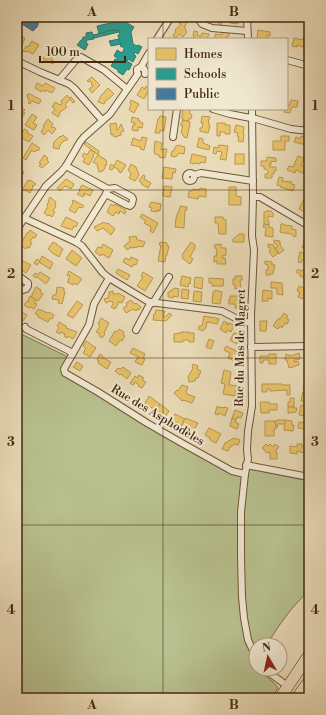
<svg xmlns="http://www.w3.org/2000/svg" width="326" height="715" viewBox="0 0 326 715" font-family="'Libre Bodoni',serif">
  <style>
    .green { fill: #b7c08e; stroke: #7e744e }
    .homes { fill: #e9c46a; stroke: #b8954e }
    .schools { fill: #2a9d8f; stroke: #327a68 }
    .public { fill: #457b9d; stroke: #456272 }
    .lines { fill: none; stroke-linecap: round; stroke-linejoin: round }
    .minor-casing { stroke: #6e5538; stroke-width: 8 }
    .motorway-casing { stroke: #45280e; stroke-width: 12 }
    .minor { stroke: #f1e8d1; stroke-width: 6 }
    .motorway { stroke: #eadbb8; stroke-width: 11 }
    .grid { fill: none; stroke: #45280e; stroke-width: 1; stroke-opacity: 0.55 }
    .labels { text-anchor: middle; stroke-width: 4; stroke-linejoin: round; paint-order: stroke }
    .street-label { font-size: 12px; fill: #45280e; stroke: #f1e8d1 }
    .neatline { fill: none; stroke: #45280e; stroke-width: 1.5 }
    .grid-label { font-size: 13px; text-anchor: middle; font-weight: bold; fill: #45280e }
  </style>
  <rect width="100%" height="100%" fill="#eadbb8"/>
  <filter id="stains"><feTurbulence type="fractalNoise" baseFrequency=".005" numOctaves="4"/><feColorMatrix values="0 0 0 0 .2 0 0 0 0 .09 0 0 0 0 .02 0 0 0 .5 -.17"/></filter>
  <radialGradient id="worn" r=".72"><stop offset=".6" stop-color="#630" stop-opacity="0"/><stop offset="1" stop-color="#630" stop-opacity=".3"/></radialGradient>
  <path class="green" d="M17,323L22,326L21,334L68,357L61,372L166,437L235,474L250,469L309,481V591C292,606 278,626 267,645H256V663L254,667L256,669H257L273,682L278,688L271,698H17Z"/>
  <g class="homes">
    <polygon points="222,17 239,17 238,24 230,23 230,21 223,21 221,25 218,23"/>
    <polygon points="184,18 188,22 184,27 186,29 185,30 187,32 183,37 179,34 176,38 173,36 176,31 175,30 181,24 179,23"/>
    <polygon points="258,30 270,32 270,36 267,35 267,39 257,39"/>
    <polygon points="194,31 198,32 197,35 201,36 202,33 209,34 207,39 193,39 194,36 193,36"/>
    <polygon points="222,32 229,32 229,36 227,36 226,39 215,39 215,34 222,35"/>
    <polygon points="17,34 25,38 22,45 17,43"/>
    <polygon points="294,38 303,40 303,38 306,39 303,47 297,45 297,47 292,46"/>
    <polygon points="32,41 39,45 33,54 27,51 26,52 23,51 26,46 28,47"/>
    <polygon points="48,51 54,54 51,60 54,61 53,64 43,59"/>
    <polygon points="92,77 100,85 92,93 89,89 93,86 91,84 92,83 90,81 89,82 87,81"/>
    <polygon points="37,83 43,86 45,83 55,88 52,93 46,90 45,92 42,90 41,92 35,88"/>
    <polygon points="146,86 149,88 149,91 148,91 144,99 137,95 142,87 145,89"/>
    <polygon points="108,88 114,94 107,100 106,100 104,104 98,102 101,96"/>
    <polygon points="27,94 30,94 41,100 39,104 32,101 30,104 28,103 30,100 28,99"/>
    <polygon points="67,95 69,98 71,97 75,102 73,103 70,99 65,105 67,107 59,113 60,114 58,117 52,113 55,109 52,107 55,102 60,105 62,104 61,101"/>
    <polygon points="131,100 139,104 134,113 129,110 131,104 130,103"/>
    <polygon points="291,100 298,101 297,107 292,107 290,113 284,112 285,109 287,109 287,105 289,106"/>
    <polygon points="17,105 25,110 23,112 25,113 21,119 18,117 20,113 17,112"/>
    <polygon points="183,109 190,109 190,114 192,115 191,119 189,119 188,121 182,120 183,118 181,117 183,114 182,113"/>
    <polygon points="32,114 37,117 33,123 37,125 34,130 25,125"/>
    <polygon points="160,116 166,117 164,131 160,130 160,133 155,133 158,119 159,119"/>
    <polygon points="202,116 210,117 208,122 209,122 209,126 210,126 208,133 200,131 200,128 202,128 203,123 201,123"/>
    <polygon points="132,117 139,119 138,120 140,121 140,122 143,123 142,128 138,127 138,131 132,130 133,125 135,125 135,123 131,122"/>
    <polygon points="48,119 53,124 51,127 52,128 54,127 56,129 52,134 48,130 44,135 41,132 44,127 43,126"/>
    <polygon points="183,120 190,122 189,124 190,124 187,138 184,137 181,132 183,126 181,126 181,123 182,123"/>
    <polygon points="116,123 117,127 116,129 117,130 119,128 121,124 124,131 121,132 121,135 115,137 113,136 113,134 111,135 110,124"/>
    <polygon points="217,123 225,123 225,125 230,125 230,134 225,134 225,132 220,132 220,136 217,136"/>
    <polygon points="236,125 244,127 243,133 244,134 243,142 238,141 239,137 237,136 238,133 234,132"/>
    <polygon points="24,129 28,131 27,133 33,136 29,142 22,138 22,137 21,135"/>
    <polygon points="63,135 68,139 66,141 64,140 63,142 60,145 59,149 53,148 54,142 60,136 61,137"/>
    <polygon points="281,136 289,136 289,141 285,141 285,150 273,150 273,141 281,141"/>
    <polygon points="301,136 307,138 306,145 294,142 296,137 300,139"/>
    <polygon points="142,137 147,138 144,150 140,149 141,147 131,145 133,138 141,141"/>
    <polygon points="199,138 203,139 203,143 210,146 209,150 197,147"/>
    <polygon points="155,141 162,143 161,149 161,150 164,149 167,149 165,158 159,157 159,155 155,154 154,152"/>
    <polygon points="86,142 99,151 98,155 84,144"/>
    <polygon points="32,143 40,148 38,151 37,150 35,152 34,151 31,151 26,160 23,158"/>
    <polygon points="178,145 185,147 184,154 179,153 177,156 175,157 171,156 172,151 174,151 175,147"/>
    <polygon points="219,145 228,146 226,160 220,159 222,152 217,151 216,154 213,153 214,147 218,148"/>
    <polygon points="90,150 95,152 93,155 94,155 89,165 83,162 85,158 82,156 84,153 87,155"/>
    <polygon points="192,154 206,157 205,163 201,162 200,164 194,163 194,164 190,163"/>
    <rect x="235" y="154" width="9" height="10"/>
    <polygon points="44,155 48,158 47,160 49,162 42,168 39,166 41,164 39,163"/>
    <polygon points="98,155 106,160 107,165 105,165 105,168 103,171 99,172 97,164 93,162"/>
    <polygon points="298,156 304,158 301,165 307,168 305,174 296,170 295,173 287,170 289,166 293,167"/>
    <polygon points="267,157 276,158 276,162 271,161 271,165 269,165 269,166 270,167 276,167 276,171 274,171 274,174 272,174 272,178 265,178 265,174 268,174 268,171 266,169 264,169 264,166 261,166 261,161 267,161"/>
    <polygon points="117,160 126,165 121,173 118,171 119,170 114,167 112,170 109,169 111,164 114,166"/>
    <polygon points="131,164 136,167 139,175 135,181 129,178 131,174 130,172 128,170"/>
    <polygon points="164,167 176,169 175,173 173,172 172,179 162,178"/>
    <polygon points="17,168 24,172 21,177 18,176 17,178"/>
    <polygon points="143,175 145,176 144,179 151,183 148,188 141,184 142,183 139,181"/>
    <polygon points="279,177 283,178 282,181 292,182 291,184 295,185 293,191 280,187 281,186 277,185"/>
    <polygon points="66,179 74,184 71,189 65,186 60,191 57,188"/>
    <polygon points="28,180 29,181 30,180 36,184 34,186 33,185 32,186 33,187 30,193 25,190 25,191 22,190"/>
    <polygon points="82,185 93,190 90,196 84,193 83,194 85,195 83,197 77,194 80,191 79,190"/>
    <polygon points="164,186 172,187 170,197 163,196"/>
    <polygon points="229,187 236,187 236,196 241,197 241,205 229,205"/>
    <polygon points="200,188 206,189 206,197 199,196 198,199 188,197 189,191 192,191 193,189 199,190"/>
    <polygon points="50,197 56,202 55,205 56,206 53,211 55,212 52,217 49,215 48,216 44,213 48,206 47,205 49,201 48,201"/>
    <polygon points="304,199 309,201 309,204 305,212 299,209"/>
    <polygon points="73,200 77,202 76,203 77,203 77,202 84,206 82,208 79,207 75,213 69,210 73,203 72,202"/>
    <polygon points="151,202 161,204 160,211 157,210 157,212 151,211 152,208 149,207"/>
    <polygon points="111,204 114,206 115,204 124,209 126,211 125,214 120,211 119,214 116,212 113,216 107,212"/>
    <polygon points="180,206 187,207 187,210 185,210 184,228 175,227 176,218 178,212 179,212 179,209 180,209"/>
    <polygon points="266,211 271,211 273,213 273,217 268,216 268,221 269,221 269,225 264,224 264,212 265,212"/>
    <polygon points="142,214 158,223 153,233 150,231 151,228 151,227 144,223 146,221 140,217"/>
    <polygon points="66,217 78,223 76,227 74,226 72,230 69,228 69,229 61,226"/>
    <polygon points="215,217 223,217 223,219 226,220 226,234 219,234 218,223 215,223"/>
    <polygon points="104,222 105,223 107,224 108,223 115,229 111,235 103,228 97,231 94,227"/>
    <polygon points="264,224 269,225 269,227 273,228 273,237 265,236 266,227 263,227"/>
    <polygon points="281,224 284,224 284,225 292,226 292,229 296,230 296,236 294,237 291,234 280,232"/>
    <polygon points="30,230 37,235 35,238 33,237 30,242 32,243 29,248 27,247 26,249 20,245 27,233 28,233"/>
    <polygon points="239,234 244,234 244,242 233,242 233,239"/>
    <polygon points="136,236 137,240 139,240 145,242 143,247 138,246 138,247 131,248 131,247 130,247 130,248 127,250 124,246 130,241 129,237"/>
    <polygon points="306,236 309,237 309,248 304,247 304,248 302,248 303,245 307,246 307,245 303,244"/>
    <polygon points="274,240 280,241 280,245 284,250 279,254 275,248 278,246 276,244 274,243"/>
    <polygon points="53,242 57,244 57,245 63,249 59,257 51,252 51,251 48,249"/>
    <polygon points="160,242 167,243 167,246 169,246 167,255 166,255 165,262 158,261 161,245 159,245"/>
    <polygon points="191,242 195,245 195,248 190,257 193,259 190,264 182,258 183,256 182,255"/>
    <polygon points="103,244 113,250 109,258 102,254 101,256 95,252 98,247 101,248"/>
    <polygon points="221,244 221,248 226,248 226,255 222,256 223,257 222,258 225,258 226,264 217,264 217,261 214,262 214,256 217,256 216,248 215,248 214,245"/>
    <polygon points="268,244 274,245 274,247 278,253 273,257 269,252 270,251 270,247 268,247"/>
    <polygon points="72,250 82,258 76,266 66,259"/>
    <polygon points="300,252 309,255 309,261 302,260 301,263 298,262"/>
    <polygon points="42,256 53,263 50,269 39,262 37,265 34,263 37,259 40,261"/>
    <polygon points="131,257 138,260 136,265 134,264 132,267 123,262 125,258 130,260"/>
    <polygon points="21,260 31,265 26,273 17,267"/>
    <polygon points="265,261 272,262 272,265 275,265 273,274 270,274 270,275 266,275 266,270 268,270 268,265 265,264"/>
    <polygon points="118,269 130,275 127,280 116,273"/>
    <polygon points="298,269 301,271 302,270 309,272 309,280 300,276 300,274 296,272"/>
    <polygon points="69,271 82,279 77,285 74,283 73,285 67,282 69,280 68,279 70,276 67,275"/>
    <polygon points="40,272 50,278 46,284 37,277 36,278 33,276 35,273 38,275"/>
    <polygon points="143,272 153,278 145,291 137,286 143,277 141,276"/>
    <polygon points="182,276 191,278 190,284 189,283 188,287 180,285"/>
    <polygon points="235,276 242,276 242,280 240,280 241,289 235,289 235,285 233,285 233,279 235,279"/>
    <polygon points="195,277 203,278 202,289 194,287"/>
    <polygon points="209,278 224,279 223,286 212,286 212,283 209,283"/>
    <polygon points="271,282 282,283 283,295 277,294 277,289 276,288 271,288"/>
    <polygon points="299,286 309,290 309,301 298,297 300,292 297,291"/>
    <polygon points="36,287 41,290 40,292 43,294 38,301 31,297"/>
    <polygon points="57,287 64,288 64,292 65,292 62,304 58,303 59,300 52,299 53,295 56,295"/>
    <polygon points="174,288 179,289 178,297 173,296 173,298 168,297 168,292 170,292 171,290 173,290"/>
    <polygon points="182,289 189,290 188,299 181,298"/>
    <polygon points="215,290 222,292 220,304 212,303 213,292"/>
    <polygon points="263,290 272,291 272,299 268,298 268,301 262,301"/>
    <polygon points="113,291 113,294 117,294 118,293 125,297 122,303 119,302 118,302 118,304 115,309 111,307 113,304 113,302 110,301 106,303 104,299 108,298 109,295 109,292"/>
    <polygon points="194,291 202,292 201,302 193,301"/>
    <polygon points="30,296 36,300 34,303 37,304 34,309 30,307 29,308 24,305 27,301 28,302"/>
    <polygon points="230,296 240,296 240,300 242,302 240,304 240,308 235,308 235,304 229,304 229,299 230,299"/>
    <polygon points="131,300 133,303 135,304 136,303 141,307 139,310 137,309 136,311 133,309 126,313 123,308 127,306 126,303"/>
    <polygon points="77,301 83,305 73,318 67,315"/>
    <polygon points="17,309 27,315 23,321 17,317"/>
    <polygon points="38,309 48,313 49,312 54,315 52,319 50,318 48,322 38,317 38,315 35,314"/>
    <polygon points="156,310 165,311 163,317 165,317 169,313 172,315 166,321 153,320 154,314 155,314"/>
    <polygon points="284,313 288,316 286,318 289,320 287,324 285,323 282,328 280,326 278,329 273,326 277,320 278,320 279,318 280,319"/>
    <polygon points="204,316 210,317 210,318 211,318 211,317 219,319 217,324 213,323 207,322 206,328 205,328 203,331 198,329 199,326 202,326"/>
    <polygon points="101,318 109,323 104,333 105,334 102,338 99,336 100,334 96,332 100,326 98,324"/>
    <polygon points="224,321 227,323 226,324 228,325 228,323 234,325 231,332 227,330 226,333 220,329"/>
    <polygon points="260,321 267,321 266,331 260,331"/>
    <polygon points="59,322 67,327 66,328 77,332 73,339 68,336 67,338 64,336 65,334 61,332 60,334 56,332 59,328 57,326"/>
    <polygon points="119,329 124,332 123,334 125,336 122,341 120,340 116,346 109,341 115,331 117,332"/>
    <polygon points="181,332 189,332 189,333 194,333 194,342 189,342 189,340 183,340 183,342 174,342 174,334 181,333"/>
    <polygon points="239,332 242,334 242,338 240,341 239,340 237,344 230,340 234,333 237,334"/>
    <polygon points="209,339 214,341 211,349 206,347"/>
    <polygon points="86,341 96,348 90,357 83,353 86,348 83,346"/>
    <polygon points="226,346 242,354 239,363 228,358 230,353 224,350"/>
    <polygon points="133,348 145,354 143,358 145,359 142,365 135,362 137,358 138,359 139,357 130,353"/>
    <polygon points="299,353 300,359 294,360 294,362 298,361 299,365 289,368 287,360 285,360 286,354 289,355 289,356 294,355"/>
    <polygon points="100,354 103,356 102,357 111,362 107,369 98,363 99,361 97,360"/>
    <polygon points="269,354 276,354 276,364 269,364 269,360 263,360 263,363 260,363 260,356 269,356"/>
    <polygon points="77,362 83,366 80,371 73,367 76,364 75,364"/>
    <polygon points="193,364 198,366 197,369 201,371 198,378 196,378 195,381 189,382 188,377 193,368 192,367"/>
    <polygon points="123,367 131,373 127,379 121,374 120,375 115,371 118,368 121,369"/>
    <polygon points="224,370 231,372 229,385 237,386 235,396 223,394 225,384 221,383"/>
    <polygon points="139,375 144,378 142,380 146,382 142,388 138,386 139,385 135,382 133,385 130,383 135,376 138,378"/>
    <polygon points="306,378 309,379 309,389 303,388"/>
    <polygon points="262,384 282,384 282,385 290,385 290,395 287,395 287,390 270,391 270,389 267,389 267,392 262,392"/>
    <polygon points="182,385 188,387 186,392 187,394 195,397 192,403 183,400 182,401 174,393 177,390 178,391"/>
    <polygon points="303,392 309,392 309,402 301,401"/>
    <polygon points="149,396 160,404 155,412 153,410 154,409 149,406 148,408 144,405"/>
    <polygon points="290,398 294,398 294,407 288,407 288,402 290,402"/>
    <polygon points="260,402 269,402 269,404 277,404 277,410 269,410 269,413 261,413"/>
    <polygon points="160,404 169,411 165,417 161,415 162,414 158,412 158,413 155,412"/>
    <polygon points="301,405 308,406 306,416 299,415"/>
    <polygon points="217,406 220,408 220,407 224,408 224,407 228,408 225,416 219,413 218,415 215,414"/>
    <polygon points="288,407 294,407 294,408 297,408 296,412 288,413"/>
    <polygon points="235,410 243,413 241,418 237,417 236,420 232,418"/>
    <polygon points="175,414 185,419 181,427 178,425 179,424 176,422 175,423 171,421"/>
    <polygon points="185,418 198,423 192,433 188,431 189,429 184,426 184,428 181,427"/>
    <polygon points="232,418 236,420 235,422 239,424 237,429 230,426"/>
    <polygon points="277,420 285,420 285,424 277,424 278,427 275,427 275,421 277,421"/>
    <polygon points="285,420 292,421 292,425 294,425 293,431 284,430"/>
    <polygon points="265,421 275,421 276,429 274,429 274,436 265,436"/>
    <polygon points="299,422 306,423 305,429 298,428"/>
    <polygon points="209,428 221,434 216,443 210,440 210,438 205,435"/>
    <polygon points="234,438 240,440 238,445 235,444 230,447 228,451 222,449 225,443"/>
    <polygon points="266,444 268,446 270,444 273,447 275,444 279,447 276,450 276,453 277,453 277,459 270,459 270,452 267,453 262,448"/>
    <polygon points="297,444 302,444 302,447 305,447 305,453 297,451 297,454 290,453 290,446 297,447"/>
  </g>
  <g class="schools">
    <polygon points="99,17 116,17 116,20 114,22 112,17 93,21 93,19 99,18"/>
    <polygon points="116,17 128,17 129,19 126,20 127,23 134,27 131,32 133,44 137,46 138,45 142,47 138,54 135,52 134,55 136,56 133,62 128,59 127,61 132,64 129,70 127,69 123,75 118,72 118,70 111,66 115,59 117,60 118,59 114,56 117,50 122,53 124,49 124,47 121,47 118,35 120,35 119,31 117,30 110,31 109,31 99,34 97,26 115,22 116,20"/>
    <polygon points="117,30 119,32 94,38 93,35 106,32 106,31"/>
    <polygon points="92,32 94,39 87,40 86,43 88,44 85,50 77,45 81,40 82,40 83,37 86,37 86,33"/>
    <polygon points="119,39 121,44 111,46 109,41"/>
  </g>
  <polygon class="public" points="17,17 48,17 45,20 42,19 38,23 38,25 37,27 33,31 17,21"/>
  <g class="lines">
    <g class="minor-casing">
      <g id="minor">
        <polyline points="197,17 202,24 212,28 247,31"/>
        <polyline points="247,17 248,39"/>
        <polyline points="157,39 171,17"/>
        <polyline points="287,60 309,66"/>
        <polyline points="17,61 40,72 69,84 74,88 102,120"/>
        <polyline points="141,67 144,69 145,71 145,74"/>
        <polyline points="59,80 75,61 81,57 104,70 127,89"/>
        <polyline points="213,109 230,114 256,119 291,129 309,131"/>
        <polyline points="252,109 253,197 252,236 254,250 251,315 252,406 248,431 247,450 248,459 245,474 241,512 241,558 242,597 244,618 248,640 256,657"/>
        <polyline points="173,137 177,109"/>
        <polyline points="66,166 108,189 115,188 132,197 133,199 132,204 130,206 127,205 106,194"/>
        <circle cx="190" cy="177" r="4"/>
        <polyline points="194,175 201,173 253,181"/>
        <polyline points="253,197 260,197 265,200 309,226"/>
        <polyline points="24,218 76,242 82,246 103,273 109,278 149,302 222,311 241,321 251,323"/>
        <polyline points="17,229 46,186 61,172 66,166 80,142 84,137 110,114 138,74 137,72 137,69 141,67 149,53"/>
        <polyline points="76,242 106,194 107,190"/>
        <polyline points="17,275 28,283 28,286 26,289 23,290 17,286"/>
        <polyline points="109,278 94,304 89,325 64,369 65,373 98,392 147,423 180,442 232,471 245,474"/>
        <polyline points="153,303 169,277"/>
        <polyline points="25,327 26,329 73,353"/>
        <polyline points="136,330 151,302"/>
        <polyline points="251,347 309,346"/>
        <polyline points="246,465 309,477"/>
        <polyline points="264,669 282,682"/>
      </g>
    </g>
    <g class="motorway-casing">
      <g id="motorway">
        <polyline points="280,698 309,655"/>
        <polyline points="297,698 309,681"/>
      </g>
    </g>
    <use href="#minor" class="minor"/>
    <use href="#motorway" class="motorway"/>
  </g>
  <path class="grid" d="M163,17V39M163,109V698M17,190H309M17,358H309M17,525H309"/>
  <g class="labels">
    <g class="street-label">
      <text transform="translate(240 348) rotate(-89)" y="4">Rue du Mas de Magret</text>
      <text transform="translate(158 415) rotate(31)" y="4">Rue des Asphodèles</text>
    </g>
  </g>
  <rect width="326" height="715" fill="none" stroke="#eadbb8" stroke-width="44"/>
  <rect x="148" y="38" width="140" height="72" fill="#f1e8d1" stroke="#ac9b83"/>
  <rect x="156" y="48" width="20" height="12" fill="#e9c46a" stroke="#ac9b83"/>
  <text x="184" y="58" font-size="12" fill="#45280e">Homes</text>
  <rect x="156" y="68" width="20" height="12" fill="#2a9d8f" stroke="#ac9b83"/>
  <text x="184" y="78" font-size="12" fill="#45280e">Schools</text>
  <rect x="156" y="88" width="20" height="12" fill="#457b9d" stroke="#ac9b83"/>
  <text x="184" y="98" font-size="12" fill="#45280e">Public</text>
  <g transform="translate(268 657) rotate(351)"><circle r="19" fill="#f1e8d1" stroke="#ac9b83"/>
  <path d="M0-3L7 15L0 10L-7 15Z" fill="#8f2418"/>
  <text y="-6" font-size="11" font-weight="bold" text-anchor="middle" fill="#45280e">N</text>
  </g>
  <path d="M40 56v6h85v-6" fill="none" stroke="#45280e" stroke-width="2"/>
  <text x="46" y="56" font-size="12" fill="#45280e" stroke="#f1e8d1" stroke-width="3" paint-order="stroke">100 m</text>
  <rect x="22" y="22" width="282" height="671" class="neatline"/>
  <g class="grid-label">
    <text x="92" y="16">A</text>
    <text x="234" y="16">B</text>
    <text x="11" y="110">1</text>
    <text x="315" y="110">1</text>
    <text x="11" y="278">2</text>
    <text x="315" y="278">2</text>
    <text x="11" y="446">3</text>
    <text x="315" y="446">3</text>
    <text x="11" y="614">4</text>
    <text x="315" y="614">4</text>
    <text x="92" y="709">A</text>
    <text x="234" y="709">B</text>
  </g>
  <rect width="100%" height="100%" filter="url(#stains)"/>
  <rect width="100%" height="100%" fill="url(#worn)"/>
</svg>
